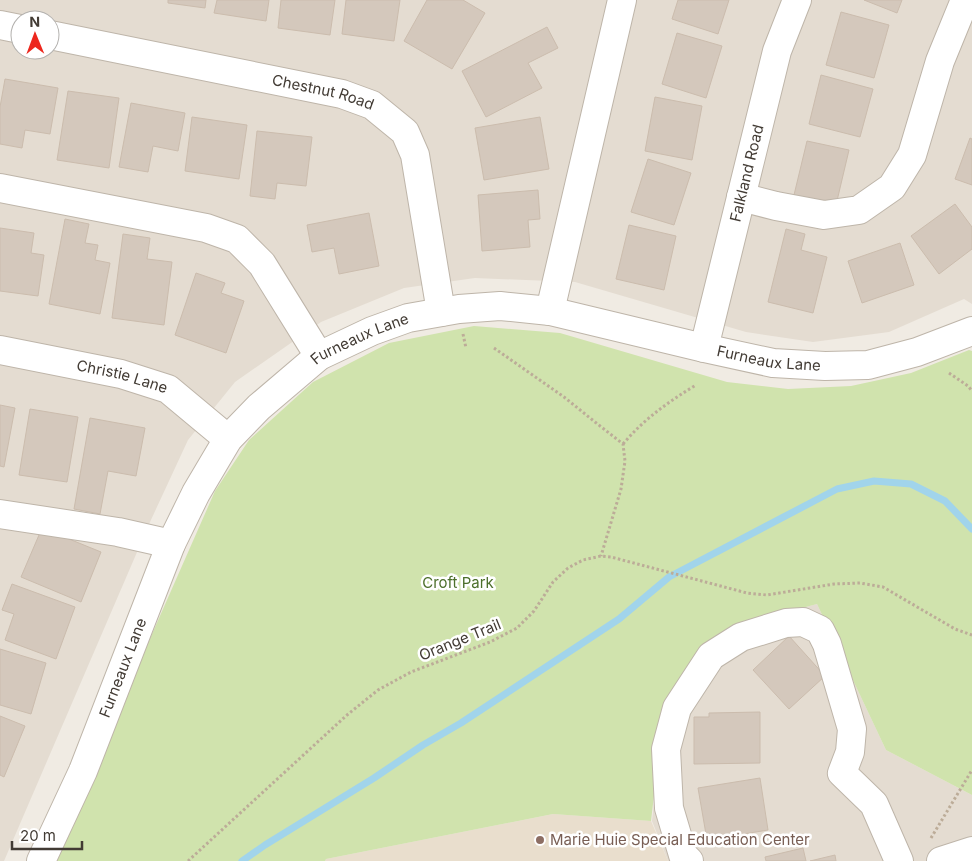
<svg xmlns="http://www.w3.org/2000/svg" width="972" height="861" viewBox="0 0 972 861" font-family="Inter,sans-serif">
  <style>
    .residential { fill: #e4dcd1; fill-rule: evenodd }
    .education { fill: #e9decd }
    .green { fill: #d0e3ad }
    .lines { fill: none; stroke-linecap: round; stroke-linejoin: round }
    .stream { stroke: #a1d4eb; stroke-width: 7 }
    .building { fill: #d4c8bc; stroke: #cbbcad }
    .minor-casing { stroke: #beb5a9; stroke-width: 30 }
    .path { stroke: #bcac98; stroke-width: 3; stroke-dasharray: 2.5 2.5; stroke-linecap: butt }
    .minor { stroke: #fff; stroke-width: 28 }
    .education-dot { fill: #8d6e63; stroke: #fff; stroke-width: 2 }
    .labels { text-anchor: middle; stroke-width: 5; stroke-linejoin: round; paint-order: stroke }
    .street-label { font-size: 15px; fill: #423b34; stroke: #fff }
    .park-label { font-size: 15px; fill: #4c6f2b; stroke: #fff }
    .education-label { font-size: 15px; fill: #785e54; stroke: #fff; text-anchor: start }
  </style>
  <rect width="100%" height="100%" fill="#f0ebe3"/>
  <g class="residential">
    <path d="M0,0H972V304L964,299L889,332L813,342L746,332L575,282L475,278L404,288L321,322L235,382L188,440L150,522L4,861H0ZM20,20H50V50H20Z"/>
    <polygon points="817,604 886,750 972,795 972,861 668,861 652,821 661,736 739,625"/>
  </g>
  <polygon class="education" points="553,814 651,821 668,861 325,861 326,859"/>
  <polygon class="green" points="474,326 560,333 727,382 788,389 851,386 911,373 969,350 972,351 972,795 886,750 817,604 739,625 661,736 651,821 553,814 326,859 325,861 52,861 215,491 249,440 313,382 389,343"/>
  <g class="lines">
    <polyline class="stream" points="242,861 265,845 374,778 423,745 461,723 619,619 669,577 837,489 874,481 911,484 945,501 972,529"/>
  </g>
  <g class="building">
    <polygon points="168,0 206,0 205,8 168,3"/>
    <polygon points="217,0 269,0 266,21 214,13"/>
    <polygon points="281,0 335,0 330,35 278,28"/>
    <polygon points="346,0 400,0 394,41 342,34"/>
    <polygon points="427,0 463,0 485,13 452,69 404,41"/>
    <polygon points="678,0 729,0 718,34 672,19"/>
    <polygon points="864,0 902,0 897,13"/>
    <polygon points="841,12 889,25 874,78 826,65"/>
    <polygon points="547,27 558,48 528,63 542,88 486,117 462,71"/>
    <polygon points="677,33 722,46 706,98 662,84"/>
    <polygon points="821,75 873,89 860,137 809,124"/>
    <polygon points="5,79 58,88 50,134 25,130 22,148 0,144 0,107"/>
    <polygon points="68,91 119,98 109,168 57,160"/>
    <polygon points="655,97 702,106 692,160 645,151"/>
    <polygon points="131,103 185,113 178,151 153,146 148,172 119,167"/>
    <polygon points="192,117 247,125 239,179 185,171"/>
    <polygon points="540,117 549,169 484,180 475,128"/>
    <polygon points="257,131 312,137 306,186 277,183 275,199 250,196"/>
    <polygon points="970,138 972,139 972,185 955,179"/>
    <polygon points="807,141 849,150 836,205 794,195"/>
    <polygon points="648,159 691,173 674,225 631,212"/>
    <polygon points="538,190 540,219 528,220 530,247 482,251 478,195"/>
    <polygon points="955,204 972,227 972,249 939,274 911,236"/>
    <polygon points="369,213 379,266 339,274 334,248 312,252 307,225"/>
    <polygon points="65,219 89,224 85,243 98,245 95,260 110,263 100,314 49,304"/>
    <polygon points="629,225 676,236 664,290 616,279"/>
    <polygon points="0,228 34,233 31,253 44,255 38,296 0,291"/>
    <polygon points="786,229 805,234 801,250 827,257 813,313 768,302"/>
    <polygon points="123,234 150,238 147,259 172,262 164,325 112,318"/>
    <polygon points="900,243 914,285 862,303 848,261"/>
    <polygon points="196,273 225,283 221,293 244,301 226,353 175,335"/>
    <polygon points="0,405 15,408 4,467 0,466"/>
    <polygon points="30,409 78,417 67,482 19,475"/>
    <polygon points="90,418 145,428 136,476 108,471 100,514 74,509"/>
    <polygon points="42,528 101,552 81,602 21,577"/>
    <polygon points="12,584 75,607 56,659 5,640 14,614 2,610"/>
    <polygon points="789,636 825,676 789,709 753,670"/>
    <polygon points="0,649 46,663 31,714 0,705"/>
    <polygon points="760,712 760,763 694,764 694,717 709,717 709,713"/>
    <polygon points="0,716 25,726 4,777 0,775"/>
    <polygon points="760,778 768,830 707,840 698,788"/>
    <polygon points="803,848 806,861 766,861 765,857"/>
    <polygon points="835,855 836,861 810,861"/>
  </g>
  <g class="lines">
    <g class="minor-casing">
      <g id="minor">
        <polyline points="0,25 20,29"/>
        <path id="s1" d="M50,35L342,94L372,105L405,132L415,155L441,312"/>
        <polyline points="0,188 206,228 237,239 262,264 319,356"/>
        <polyline points="741,197 776,206 824,215 859,210 892,187 912,155 940,61 965,0"/>
        <polyline points="550,311 622,0"/>
        <path id="s2" d="M704,348L777,51L797,0"/>
        <path id="s3" d="M0,350L121,374L168,389L228,439"/>
        <polyline points="0,514 118,532 171,544"/>
        <path id="s4" d="M41,861L83,771L171,544L196,493L228,439L259,407L319,356L372,331L408,318L459,309L500,306L550,311L704,348L773,363L825,366L868,365L917,352L972,331"/>
        <polyline points="689,861 683,855 669,808 666,749 677,708 711,656 741,637 786,623 803,622 820,630 827,644 852,729 850,752 842,773 874,804 899,861"/>
        <polyline points="941,861 972,851"/>
      </g>
    </g>
    <g class="path">
      <polyline points="463,334 466,348"/>
      <polyline points="494,348 564,397 595,422 623,444 625,461 621,489 601,556"/>
      <polyline points="949,373 968,386 972,391"/>
      <path d="M623,444C644,419 668,402 696,385"/>
      <polyline points="931,838 972,770"/>
      <polyline points="188,861 347,715 378,690 411,672 490,642 517,628 534,611 553,582 568,568 583,560 601,556 611,557 747,593 767,595 834,584 860,583 883,587 955,629 972,635"/>
    </g>
    <use href="#minor" class="minor"/>
  </g>
  <circle class="education-dot" cx="540" cy="840" r="5"/>
  <g class="labels">
    <g class="street-label">
      <text dy="5" stroke="none"><textPath href="#s1" startOffset="279">Chestnut Road</textPath></text>
      <text dy="5" stroke="none"><textPath href="#s2" startOffset="180">Falkland Road</textPath></text>
      <text dy="5" stroke="none"><textPath href="#s4" startOffset="630">Furneaux Lane</textPath></text>
      <text dy="5" stroke="none"><textPath href="#s4" startOffset="1050">Furneaux Lane</textPath></text>
      <text dy="5" stroke="none"><textPath href="#s3" startOffset="125">Christie Lane</textPath></text>
      <text transform="translate(460 640) rotate(-22)" y="5">Orange Trail</text>
      <text dy="5" stroke="none"><textPath href="#s4" startOffset="210">Furneaux Lane</textPath></text>
    </g>
    <g class="park-label">
      <text x="458" y="588">Croft Park</text>
    </g>
    <g class="education-label">
      <text x="550" y="845">Marie Huie Special Education Center</text>
    </g>
  </g>
  <g transform="translate(35 35) rotate(359)"><circle r="24" fill="#ffffff" stroke="#b3b1ae"/>
  <path d="M0-4L9 19L0 12L-9 19Z" fill="#ed271d"/>
  <text y="-8" font-size="14" font-weight="bold" text-anchor="middle" fill="#423b34">N</text>
  </g>
  <path d="M12 841v8h70v-8" fill="none" stroke="#423b34" stroke-width="2.5"/>
  <text x="20" y="841" font-size="15" fill="#423b34" stroke="#ffffff" stroke-width="4" paint-order="stroke">20 m</text>
</svg>
